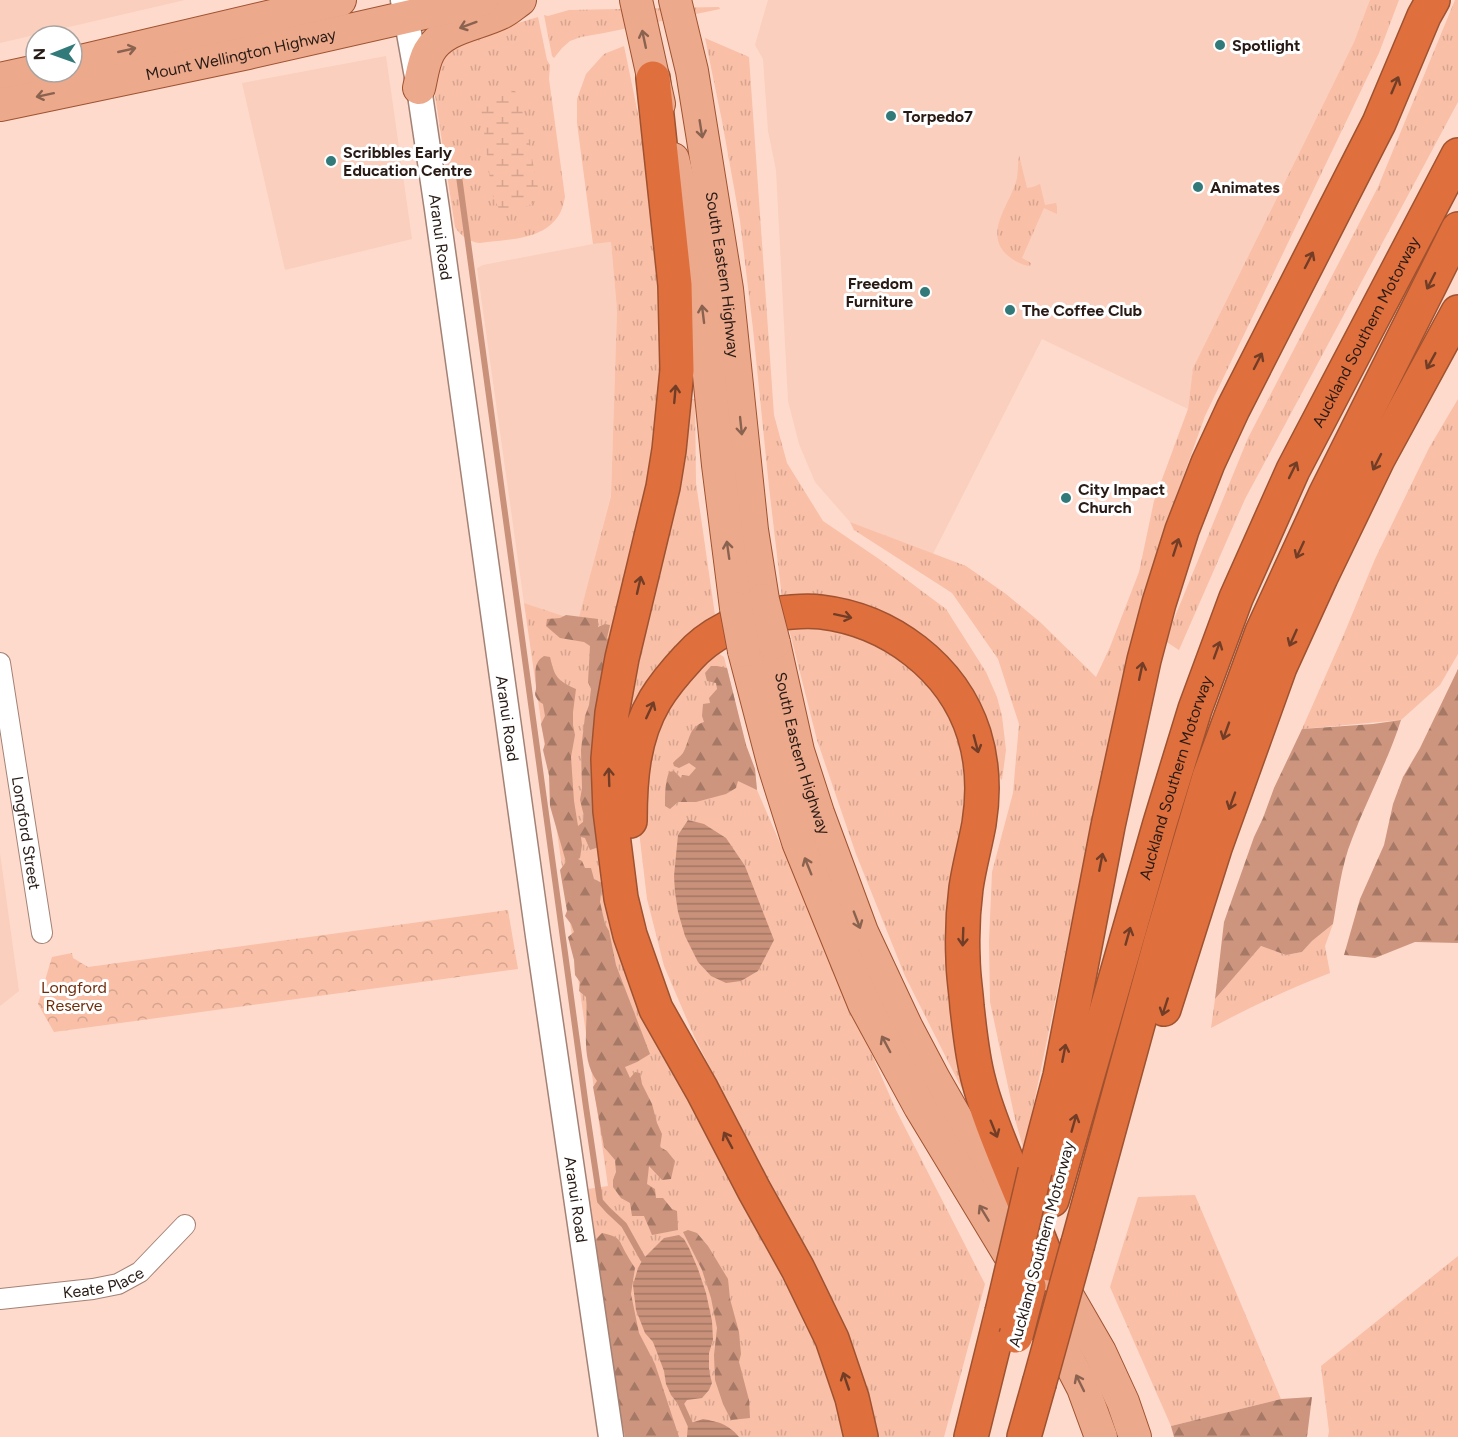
<svg xmlns="http://www.w3.org/2000/svg" width="1458" height="1437" viewBox="0 0 1458 1437" font-family="Figtree,sans-serif">
  <style>
    .built { fill: #facfbd }
    .grass { fill: url(#grass-tufts) }
    .forest { fill: url(#forest-firs) }
    .wetland { fill: url(#wetland-marsh) }
    .park { fill: url(#park-crowns) }
    .water { fill: url(#water-rules) }
    .lines { fill: none; stroke-linecap: round; stroke-linejoin: round }
    .stream { stroke: #c9917a; stroke-width: 6 }
    .minor-casing { stroke: #a38275; stroke-width: 22 }
    .tertiary-casing { stroke: #a38275; stroke-width: 27 }
    .primary-casing { stroke: #9f5230; stroke-width: 34 }
    .motorway-casing { stroke: #9f5230; stroke-width: 36 }
    .minor { stroke: #fff; stroke-width: 20 }
    .tertiary { stroke: #fff; stroke-width: 24 }
    .primary { stroke: #eca98b; stroke-width: 32 }
    .motorway { stroke: #df703e; stroke-width: 33 }
    .primary-bridge-casing { stroke: #9f5230; stroke-width: 34; stroke-linecap: butt }
    .motorway-bridge-casing { stroke: #9f5230; stroke-width: 36; stroke-linecap: butt }
    .primary-bridge { stroke: #eca98b; stroke-width: 32 }
    .motorway-bridge { stroke: #df703e; stroke-width: 33 }
    .oneway { stroke: #8a6250 }
    .oneway2 { stroke: #713d26 }
    .poi-dot { fill: #317a79; stroke: #fff; stroke-width: 2 }
    .labels { text-anchor: middle; stroke-width: 6; stroke-linejoin: round; paint-order: stroke }
    .poi-label { font-size: 16px; font-weight: bold; fill: #281b16; stroke: #fff; text-anchor: start }
    .street-label { font-size: 16px; fill: #281b16; stroke: #fff }
    .park-label { font-size: 16px; fill: #702c09; stroke: #fff }
  </style>
  <defs>
    <pattern id="grass-tufts" width="24" height="20" patternUnits="userSpaceOnUse" patternTransform="scale(1.5)"><rect width="24" height="20" fill="#f9bfa7"/><path d="M3 7l-1-3M5 7V3M7 7l1-3M15 17l-1-3M17 17v-4M19 17l1-3" fill="none" stroke="#d5a48f"/></pattern>
    <pattern id="forest-firs" width="22" height="20" patternUnits="userSpaceOnUse" patternTransform="scale(1.5)"><rect width="22" height="20" fill="#cd957e"/><path d="M5 1l3.5 6h-7zM16 11l3.5 6h-7z" fill="#a67966"/></pattern>
    <pattern id="wetland-marsh" width="20" height="14" patternUnits="userSpaceOnUse" patternTransform="scale(1.5)"><rect width="20" height="14" fill="#f9bfa7"/><path d="M1 5h8M5 5V1M11 12h8M15 12V8" fill="none" stroke="#d5a48f"/></pattern>
    <pattern id="park-crowns" width="20" height="18" patternUnits="userSpaceOnUse" patternTransform="scale(1.5)"><rect width="20" height="18" fill="#f9bfa7"/><path d="M2 6a3 3 0 1 1 6 0M12 15a3 3 0 1 1 6 0" fill="none" stroke="#d5a48f"/></pattern>
    <pattern id="water-rules" width="6" height="5" patternUnits="userSpaceOnUse" patternTransform="scale(1.5)"><rect width="6" height="5" fill="#c9917a"/><path d="M0 2.5h6" fill="none" stroke="#a37663"/></pattern>
  </defs>
  <rect width="100%" height="100%" fill="#fedacc"/>
  <g class="built">
    <polygon points="0,0 185,0 0,43"/>
    <polygon points="768,0 1370,0 1370,2 1354,42 1193,368 1188,409 1042,339 933,554 850,522 815,482 799,444 788,401 776,170 768,131 763,59 755,45"/>
    <polygon points="386,56 412,239 285,270 242,83"/>
    <polygon points="611,242 617,310 611,495 578,622 524,603 477,268 483,265 593,244"/>
    <polygon points="0,853 19,991 0,1006"/>
  </g>
  <g class="grass">
    <polygon points="1370,0 1399,0 1379,53 1205,416 1173,505 1121,683 1024,1151 1015,1119 990,1002 989,941 992,872 1013,793 1019,724 998,659 952,593 854,530 850,522 966,566 1006,594 1040,622 1096,677 1110,647 1139,572 1154,501 1188,409 1193,368 1354,42"/>
    <polygon points="1455,0 1458,0 1458,102 1245,499 1179,650 1165,641 1248,438 1378,187"/>
    <polygon points="719,7 720,9 604,33 581,37 570,41 562,48 554,58 552,56 544,15 548,16 569,10"/>
    <path d="M538,17L547,60L550,65L549,79L565,197C564,201 563,207 561,211C547,241 507,239 480,243C469,242 461,236 455,227L433,82L444,45Z"/>
    <polygon points="705,38 749,57 774,415 787,463 823,521 879,559 946,609 986,672 997,697 1002,716 1006,750 1002,780 998,776 991,742 961,680 916,630 869,609 782,598 769,487 753,329 740,221 722,121"/>
    <polygon points="624,46 643,138 658,251 663,380 656,456 601,729 647,1023 735,1189 798,1298 843,1403 848,1437 624,1437 588,1189 608,1186 524,603 578,621 611,496 617,310 611,242 593,244 577,123 577,99 586,74 604,54"/>
    <path d="M1019,155L1027,188L1033,187L1040,184L1045,205L1056,203L1057,207V214L1044,208L1022,258L1031,263L1030,266C1021,265 1011,259 1005,253C984,230 1012,202 1017,178C1018,171 1018,162 1019,155Z"/>
    <path d="M682,398L695,399L696,483L715,615C681,639 647,669 633,710C630,719 630,729 628,738L618,720Z"/>
    <polygon points="1458,399 1458,654 1440,685 1401,720 1302,729 1344,634 1375,559 1429,448"/>
    <polygon points="787,621 832,621 924,667 959,717 974,783 969,1103 905,976 856,854 817,740"/>
    <polygon points="711,649 724,657 746,745 755,769 757,790 896,1110 985,1284 944,1437 870,1437 841,1327 694,1036 664,966 647,899 638,823 641,774 670,690"/>
    <path d="M1333,924L1325,946L1330,973C1289,989 1250,1007 1211,1028L1215,999L1261,946L1286,955L1302,952L1312,941Z"/>
    <polygon points="1195,1195 1281,1399 1171,1426 1110,1287 1138,1197"/>
    <polygon points="1458,1256 1458,1437 1328,1437 1329,1431 1321,1366"/>
  </g>
  <g class="forest">
    <path d="M566,615L598,619V627L605,624L610,625L607,638L611,642L599,847L590,850L585,838L581,837L582,845L580,858L578,859L582,861L585,868H591L594,879L602,883L600,902L605,924L609,931L616,965L650,1054L637,1062L625,1067L630,1078L635,1072L640,1073L642,1084L652,1104L657,1123L662,1134L660,1147L667,1151L675,1161L671,1179L662,1180L649,1166L647,1184L655,1189L656,1198H663L672,1209L677,1211L678,1230L652,1235L644,1216H632L630,1203L621,1198L613,1187V1180L616,1172L615,1160L604,1147L593,1087L597,1081C579,1057 589,1024 586,997L579,991L580,982L575,975L574,960L568,937L574,932L571,924L565,916L567,911L560,870L566,862L550,806L549,775L543,750L545,744L541,724L545,716L543,704C540,702 538,701 536,697C534,693 536,692 536,688C536,676 532,663 544,656L550,657C555,678 557,680 576,689L573,712V725L575,735L571,757L574,801L578,826L583,822L584,816L580,800L582,788L581,750L585,716L589,705L591,689L588,682L590,646L584,642L560,638L546,626L547,619L560,618Z"/>
    <path d="M711,666H717L727,668L746,745L755,769L757,790L738,781L736,788L726,794L696,802H678L670,809L665,806C665,795 665,782 669,772L674,771L681,778L682,775L689,776L696,768L689,763L679,768L674,766L673,763C676,759 680,757 683,753C690,741 688,727 704,722L702,716L703,704L710,703L709,698L717,689L716,683L707,681L705,673Z"/>
    <polygon points="1458,669 1458,943 1415,942 1375,958 1344,955 1360,899 1384,845 1393,804 1403,777 1420,748"/>
    <path d="M1401,720C1388,761 1367,799 1352,839C1341,866 1338,896 1333,924L1312,941L1302,952L1286,955L1261,946L1215,999L1224,922L1254,837L1263,818L1274,788L1302,729L1373,724Z"/>
    <polygon points="688,1230 697,1233 708,1246 728,1279 730,1299 739,1332 741,1354 739,1362 749,1400 750,1418 731,1420 723,1404 715,1380 714,1355 717,1328 711,1298 702,1270 683,1232"/>
    <path d="M602,1233C621,1237 618,1239 627,1255C629,1259 632,1263 635,1268L631,1294L639,1333L655,1364L679,1437H625L612,1372L611,1352L598,1263L596,1239Z"/>
    <polygon points="1312,1397 1307,1437 1174,1437 1171,1426 1281,1399"/>
  </g>
  <polygon class="wetland" points="504,90 515,91 520,100 538,188 533,203 519,211 500,211 492,194 480,101 485,95"/>
  <polygon class="park" points="508,910 518,969 54,1032 38,1004 52,957 72,953 73,958 88,967"/>
  <g class="water">
    <polygon points="688,820 704,824 726,838 745,866 774,940 758,971 741,981 726,983 711,976 698,962 685,936 678,912 675,892 674,876 678,835"/>
    <polygon points="679,1235 684,1239 689,1248 698,1269 706,1293 712,1321 713,1340 709,1353 709,1371 712,1383 709,1390 702,1398 687,1400 684,1404 678,1404 671,1395 666,1384 664,1371 653,1342 645,1333 636,1310 633,1285 638,1268 643,1259 664,1238"/>
    <path d="M703,1419C719,1422 728,1424 739,1437H687L688,1424Z"/>
  </g>
  <g class="lines">
    <g class="stream">
      <polyline points="458,169 586,1107 600,1201 608,1210 624,1225 643,1259"/>
      <polyline points="681,1404 690,1424"/>
    </g>
    <g class="minor-casing">
      <g id="minor">
        <path id="s1" d="M0,663L42,933"/>
        <path id="s2" d="M0,1299L93,1289L118,1284L140,1272L185,1225"/>
      </g>
    </g>
    <g class="tertiary-casing">
      <g id="tertiary">
        <path id="s3" d="M403,0L419,88L437,209L538,936L611,1437"/>
      </g>
    </g>
    <g class="primary-casing">
      <g id="primary">
        <polyline points="636,0 659,104"/>
        <path id="s4" d="M675,0L692,71L727,289L752,530L763,600"/>
        <polyline points="72,63 340,0"/>
        <polyline points="0,79 36,71"/>
        <path d="M419,88C422,76 423,63 429,52C443,27 477,25 501,13C508,10 514,4 520,0"/>
        <path id="s5" d="M0,105L248,53L482,0"/>
        <polyline points="673,159 692,236 703,315 718,465 736,608"/>
        <path id="s6" d="M774,643L798,751L818,813L862,932L907,1028L934,1079L962,1128L1024,1224"/>
        <polyline points="744,651 774,766 798,842 864,1004 920,1107 1041,1307 1083,1388 1101,1437"/>
        <polyline points="1055,1274 1100,1352 1123,1402 1135,1437"/>
      </g>
    </g>
    <g class="motorway-casing">
      <g id="motorway">
        <polyline points="653,78 675,285 677,370 669,450 663,487 622,658 612,713 608,759 610,811 621,898 630,935 656,1009 702,1090 754,1190 798,1269 832,1339 852,1398 861,1437"/>
        <path d="M630,821C630,779 633,737 655,700C664,685 676,671 688,658C709,634 742,618 773,614C788,612 806,610 821,612C889,620 953,667 974,734C983,763 984,793 979,824C975,846 969,867 966,888C963,911 962,936 963,958C963,975 966,991 967,1007C970,1032 972,1057 979,1082C986,1110 997,1136 1008,1163C1022,1197 1036,1230 1049,1264"/>
        <polyline points="1164,1009 1215,848 1280,667 1321,577 1378,459 1458,312"/>
        <polyline points="1035,1171 1060,1076 1108,826 1144,660 1159,603 1182,530 1208,463 1233,409 1379,123 1424,16 1433,0"/>
        <path id="s7" d="M1052,1200L1160,823L1195,709L1236,598L1293,470L1458,155"/>
        <polyline points="1078,1243 1161,940 1209,777 1262,632 1325,495 1458,229"/>
        <polyline points="971,1437 1002,1312"/>
        <polyline points="1024,1437 1039,1384"/>
      </g>
    </g>
    <use href="#minor" class="minor"/>
    <use href="#tertiary" class="tertiary"/>
    <use href="#primary" class="primary"/>
    <use href="#motorway" class="motorway"/>
    <g class="primary-bridge-casing">
      <g id="primary-bridge">
        <polyline points="763,600 774,643"/>
        <polyline points="736,608 744,651"/>
      </g>
    </g>
    <g class="motorway-bridge-casing">
      <g id="motorway-bridge">
        <polyline points="1002,1312 1035,1171"/>
        <polyline points="1016,1336 1029,1286"/>
        <polyline points="1039,1384 1078,1243"/>
      </g>
    </g>
    <use href="#primary-bridge" class="primary-bridge"/>
    <use href="#motorway-bridge" class="motorway-bridge"/>
  </g>
  <defs><path id="oneway-shaft" d="M-6 0H5M1.5-3L5.5 0L1.5 3" fill="none" stroke-width="1.6" stroke-linecap="round" stroke-linejoin="round" transform="scale(1.5)"/></defs>
  <g class="oneway">
    <use href="#oneway-shaft" transform="translate(468 25) rotate(160)"/>
    <use href="#oneway-shaft" transform="translate(644 39) rotate(-102)"/>
    <use href="#oneway-shaft" transform="translate(127 50) rotate(-13)"/>
    <use href="#oneway-shaft" transform="translate(45 95) rotate(168)"/>
    <use href="#oneway-shaft" transform="translate(701 129) rotate(81)"/>
    <use href="#oneway-shaft" transform="translate(703 314) rotate(-97)"/>
    <use href="#oneway-shaft" transform="translate(741 426) rotate(84)"/>
    <use href="#oneway-shaft" transform="translate(728 550) rotate(-98)"/>
    <use href="#oneway-shaft" transform="translate(808 866) rotate(-112)"/>
    <use href="#oneway-shaft" transform="translate(857 920) rotate(69)"/>
    <use href="#oneway-shaft" transform="translate(886 1044) rotate(-118)"/>
    <use href="#oneway-shaft" transform="translate(984 1213) rotate(-121)"/>
    <use href="#oneway-shaft" transform="translate(1080 1383) rotate(-116)"/>
  </g>
  <g class="oneway2">
    <use href="#oneway-shaft" transform="translate(1395 85) rotate(-67)"/>
    <use href="#oneway-shaft" transform="translate(1309 260) rotate(-63)"/>
    <use href="#oneway-shaft" transform="translate(1431 281) rotate(117)"/>
    <use href="#oneway-shaft" transform="translate(1258 361) rotate(-63)"/>
    <use href="#oneway-shaft" transform="translate(1431 361) rotate(119)"/>
    <use href="#oneway-shaft" transform="translate(675 394) rotate(-85)"/>
    <use href="#oneway-shaft" transform="translate(1377 462) rotate(117)"/>
    <use href="#oneway-shaft" transform="translate(1293 470) rotate(-64)"/>
    <use href="#oneway-shaft" transform="translate(1176 547) rotate(-72)"/>
    <use href="#oneway-shaft" transform="translate(1300 550) rotate(115)"/>
    <use href="#oneway-shaft" transform="translate(639 585) rotate(-77)"/>
    <use href="#oneway-shaft" transform="translate(843 616) rotate(12)"/>
    <use href="#oneway-shaft" transform="translate(1293 638) rotate(114)"/>
    <use href="#oneway-shaft" transform="translate(1217 650) rotate(-70)"/>
    <use href="#oneway-shaft" transform="translate(1141 671) rotate(-78)"/>
    <use href="#oneway-shaft" transform="translate(650 710) rotate(-65)"/>
    <use href="#oneway-shaft" transform="translate(1226 731) rotate(110)"/>
    <use href="#oneway-shaft" transform="translate(976 744) rotate(75)"/>
    <use href="#oneway-shaft" transform="translate(609 777) rotate(-92)"/>
    <use href="#oneway-shaft" transform="translate(1232 801) rotate(110)"/>
    <use href="#oneway-shaft" transform="translate(1101 862) rotate(-79)"/>
    <use href="#oneway-shaft" transform="translate(1128 936) rotate(-74)"/>
    <use href="#oneway-shaft" transform="translate(963 937) rotate(92)"/>
    <use href="#oneway-shaft" transform="translate(1165 1007) rotate(108)"/>
    <use href="#oneway-shaft" transform="translate(1064 1053) rotate(-79)"/>
    <use href="#oneway-shaft" transform="translate(1074 1123) rotate(-74)"/>
    <use href="#oneway-shaft" transform="translate(994 1129) rotate(68)"/>
    <use href="#oneway-shaft" transform="translate(728 1140) rotate(-118)"/>
    <use href="#oneway-shaft" transform="translate(846 1381) rotate(-109)"/>
  </g>
  <g class="poi-dot">
    <circle cx="1220" cy="45" r="6"/>
    <circle cx="891" cy="116" r="6"/>
    <circle cx="331" cy="161" r="6"/>
    <circle cx="1198" cy="187" r="6"/>
    <circle cx="925" cy="292" r="6"/>
    <circle cx="1010" cy="310" r="6"/>
    <circle cx="1066" cy="498" r="6"/>
  </g>
  <g class="labels">
    <g class="poi-label">
      <text x="1232" y="51">Spotlight</text>
      <text x="903" y="122">Torpedo7</text>
      <text x="343" y="158">Scribbles Early<tspan x="343" dy="18">Education Centre</tspan></text>
      <text x="1210" y="193">Animates</text>
      <text x="913" y="289" text-anchor="end">Freedom<tspan x="913" dy="18">Furniture</tspan></text>
      <text x="1022" y="316">The Coffee Club</text>
      <text x="1078" y="495">City Impact<tspan x="1078" dy="18">Church</tspan></text>
    </g>
    <g class="street-label">
      <text dy="6" stroke="none"><textPath href="#s5" startOffset="246">Mount Wellington Highway</textPath></text>
      <text dy="6" stroke="none"><textPath href="#s3" startOffset="240">Aranui Road</textPath></text>
      <text dy="6" stroke="none"><textPath href="#s4" startOffset="279">South Eastern Highway</textPath></text>
      <text dy="6" stroke="none"><textPath href="#s7" startOffset="926">Auckland Southern Motorway</textPath></text>
      <text dy="6" stroke="none"><textPath href="#s3" startOffset="726">Aranui Road</textPath></text>
      <text dy="6" stroke="none"><textPath href="#s6" startOffset="114">South Eastern Highway</textPath></text>
      <text dy="6" stroke="none"><textPath href="#s7" startOffset="440">Auckland Southern Motorway</textPath></text>
      <text dy="6" stroke="none"><textPath href="#s1" startOffset="172">Longford Street</textPath></text>
      <text dy="6" stroke="none"><textPath href="#s3" startOffset="1212">Aranui Road</textPath></text>
      <text transform="translate(1041 1244) rotate(-75)" y="6">Auckland Southern Motorway</text>
      <text dy="6" stroke="none"><textPath href="#s2" startOffset="105">Keate Place</textPath></text>
    </g>
    <g class="park-label">
      <text x="74" y="993">Longford<tspan x="74" dy="18">Reserve</tspan></text>
    </g>
  </g>
  <g transform="translate(54 54) rotate(269)"><circle r="28" fill="#ffffff" stroke="#a9a4a2" stroke-width="1.5"/>
  <path d="M0-4.5L10 22L0 15L-10 22Z" fill="#317a79"/>
  <text y="-9" font-size="16" font-weight="bold" text-anchor="middle" fill="#281b16">N</text>
  </g>
</svg>
